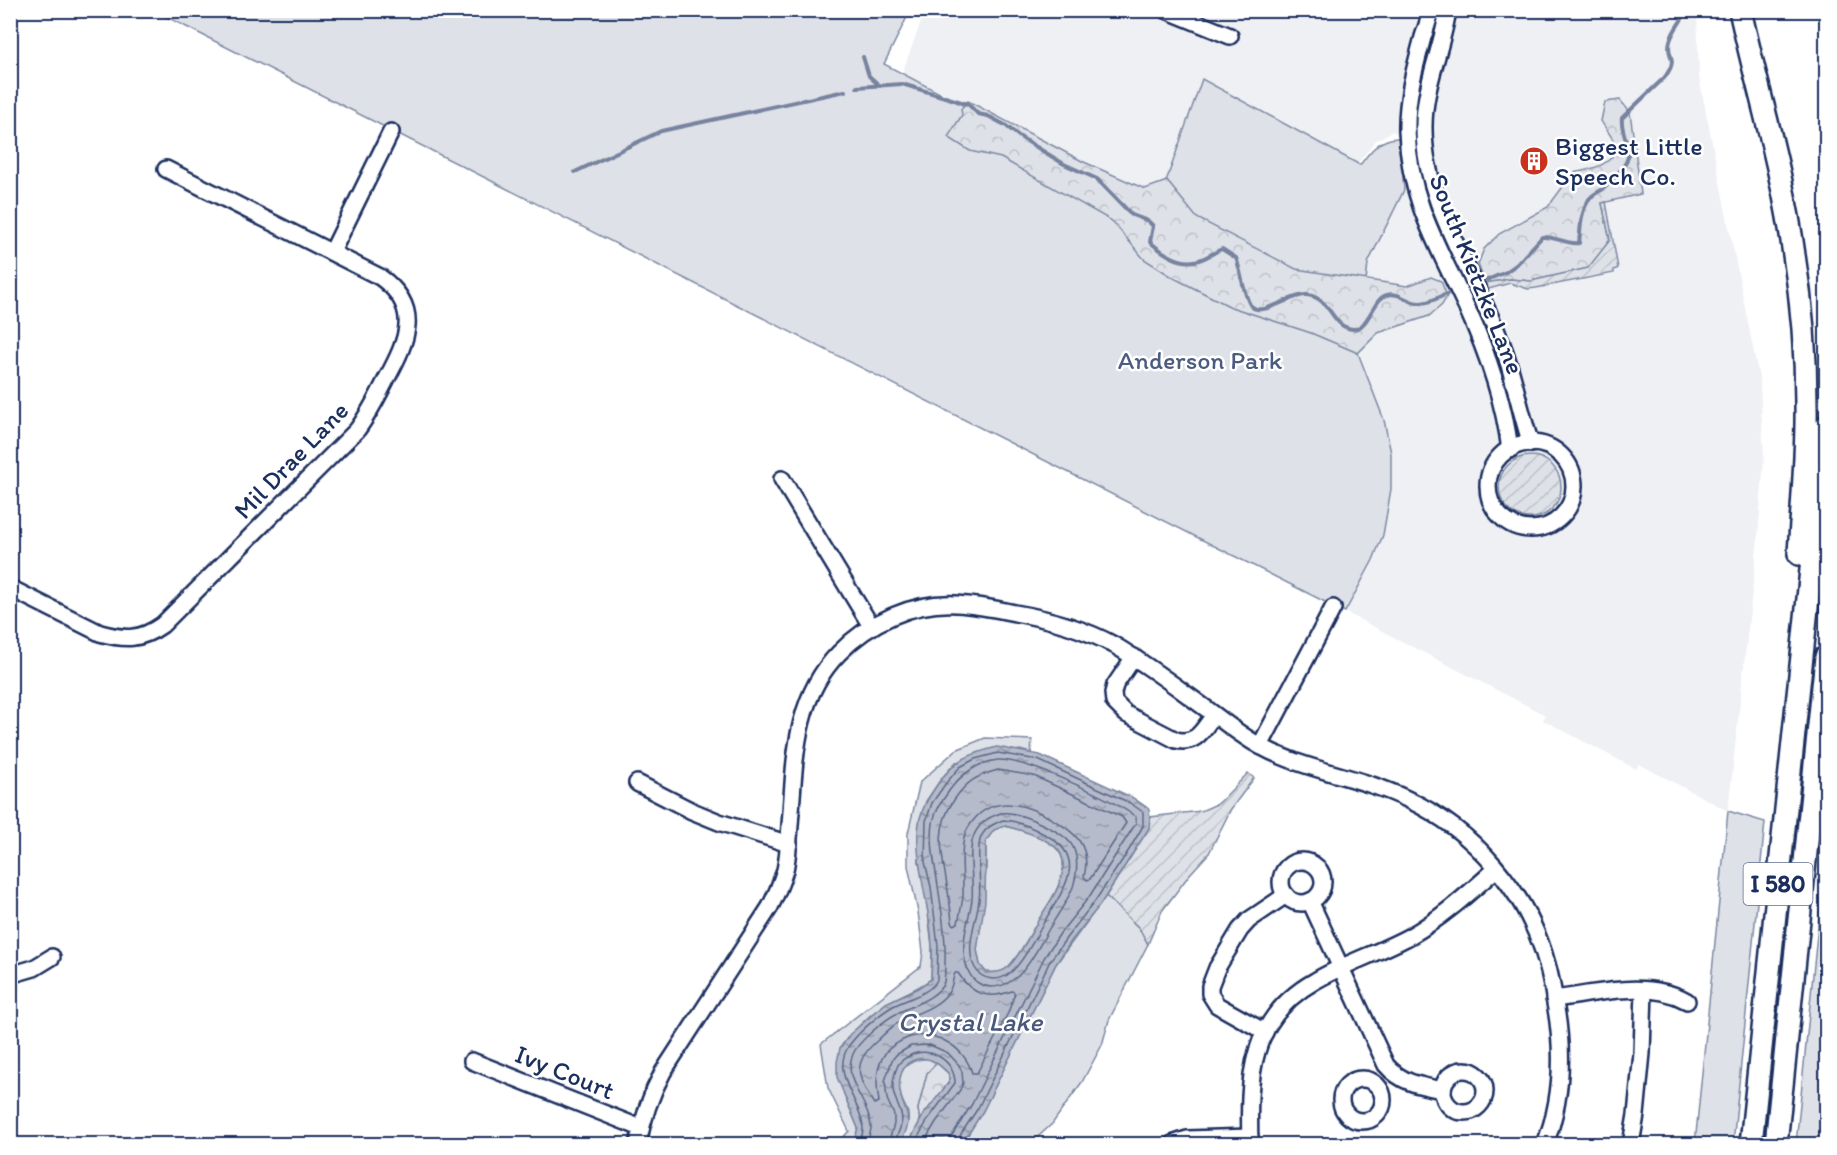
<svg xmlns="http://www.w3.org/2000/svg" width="1837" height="1155" viewBox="0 0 1837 1155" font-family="Itim,sans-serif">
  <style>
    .built { fill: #eff0f4 }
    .green { fill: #dee1e7; stroke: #7c88a2; stroke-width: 1.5 }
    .forest { fill: url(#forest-crowns); stroke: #7c88a2; stroke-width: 1.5 }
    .garden { fill: url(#garden-furrows); stroke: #7c88a2; stroke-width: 1.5 }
    .water { fill: url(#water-ripples); stroke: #77839f; stroke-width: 1.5; fill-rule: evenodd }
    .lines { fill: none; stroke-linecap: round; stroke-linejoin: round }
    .shore { stroke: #596789; stroke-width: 1.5 }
    .stream { stroke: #77839f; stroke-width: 4 }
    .minor-casing { stroke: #1b2f5e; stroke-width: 20 }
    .highway-casing { stroke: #1b2f5e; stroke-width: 26 }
    .minor { stroke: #fff; stroke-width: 15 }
    .highway { stroke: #fff; stroke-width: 21 }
    .labels { text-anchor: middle; stroke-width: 5; stroke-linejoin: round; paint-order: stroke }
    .shield { fill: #fff; stroke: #5f6d8e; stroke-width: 1.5 }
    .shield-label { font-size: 24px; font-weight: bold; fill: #1b2f5e }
    .poi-label { font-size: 26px; fill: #1b2f5e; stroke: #fff; text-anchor: start }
    .street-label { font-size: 26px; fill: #1b2f5e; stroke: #fff }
    .park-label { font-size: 26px; fill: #4c5c80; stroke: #fff }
    .water-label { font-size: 27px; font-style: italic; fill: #49597e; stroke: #fff }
  </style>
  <defs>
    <pattern id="forest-crowns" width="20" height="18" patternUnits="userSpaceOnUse" patternTransform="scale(1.5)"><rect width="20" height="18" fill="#dee1e7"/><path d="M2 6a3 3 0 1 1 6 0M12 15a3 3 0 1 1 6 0" fill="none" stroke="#bec1c9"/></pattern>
    <pattern id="garden-furrows" width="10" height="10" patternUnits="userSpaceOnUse" patternTransform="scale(1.5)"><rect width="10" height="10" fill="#dee1e7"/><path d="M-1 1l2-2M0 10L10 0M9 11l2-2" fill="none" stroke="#bec1c9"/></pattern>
    <pattern id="water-ripples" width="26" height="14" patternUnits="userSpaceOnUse" patternTransform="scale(1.5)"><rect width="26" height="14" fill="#b5bbca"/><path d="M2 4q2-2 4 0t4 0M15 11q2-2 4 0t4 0" fill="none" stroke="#9298a7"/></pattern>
  </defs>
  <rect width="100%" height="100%" fill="#fff"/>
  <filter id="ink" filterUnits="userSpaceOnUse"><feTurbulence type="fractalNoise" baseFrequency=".0167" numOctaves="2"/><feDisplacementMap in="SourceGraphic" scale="12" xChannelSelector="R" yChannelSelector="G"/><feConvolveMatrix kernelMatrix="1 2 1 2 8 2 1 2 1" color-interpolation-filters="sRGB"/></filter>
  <g filter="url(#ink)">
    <polygon class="built" points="925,11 1145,11 1215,38 1220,23 1192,11 1697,11 1699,77 1760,383 1764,458 1758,538 1728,811 1639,764 1636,769 1543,720 1545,715 1345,612 1373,560 1383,535 1384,420 1358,353 1368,263 1404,190 1400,138 1393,131 1375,141 1358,163 1202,79 1158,207 902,73"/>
    <g class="green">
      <path d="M155,11H910L884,64L1157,207L1202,79L1360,165C1370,151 1381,137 1400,138L1404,190L1368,263L1358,353L1384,420L1391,453V489L1383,535L1373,560L1345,612Z"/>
      <path d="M985,738L1032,740L1031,753L1020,750L956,762L941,779L926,801L920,819L919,839V863L925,888L932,946L931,979C917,989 903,994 889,1002C871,1012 852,1032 840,1048L844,1094L858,1128L855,1138L849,1144H837L849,1131L828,1088L821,1044L921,966L923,952L918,912L908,866V833L920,782L956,750Z"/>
      <polygon points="1728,811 1765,822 1733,1144 1695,1144"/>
      <path d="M1005,826C1021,830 1054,839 1061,855C1065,863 1063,873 1060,881C1056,896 1045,908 1038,921C1030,934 1019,957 1008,967C1002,973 993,973 986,972L980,965L977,950L986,871V841L994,829Z"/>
      <polygon points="1826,845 1826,1144 1796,1144"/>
      <polygon points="1106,896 1139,928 1148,944 1109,1020 1102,1045 1082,1082 1052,1124 1030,1144 962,1144 983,1111 1056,964"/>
      <path d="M929,1058L937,1063L927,1074L918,1109L920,1121L908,1144H900C904,1134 910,1124 908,1113C906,1107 902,1101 900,1095C895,1071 906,1060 929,1058Z"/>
    </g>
    <g class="forest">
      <path d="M1620,100L1630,112L1641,194L1602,203L1610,240L1589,268L1531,281L1510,279L1485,283L1478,264L1484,249L1499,234L1548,207L1573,173C1588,170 1621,164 1614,142C1611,135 1605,128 1601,121L1605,102Z"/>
      <polygon points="968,101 1084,162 1145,189 1167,181 1197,218 1296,269 1407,286 1431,277 1441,281 1447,296 1442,305 1429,316 1378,333 1358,353 1311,333 1231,307 1174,278 1144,259 1112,221 1001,158 970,151 948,137 962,115 961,109"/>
      <polygon points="937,1063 949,1074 949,1082 920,1121 918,1109 927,1073"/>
    </g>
    <g class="garden">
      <polygon points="1606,202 1618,268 1614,270 1614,273 1536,288 1528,289 1510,283 1489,289 1485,283 1510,279 1531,281 1588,268 1610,240 1602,203"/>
      <circle cx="1530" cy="487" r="31"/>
      <polygon points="1248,773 1254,778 1231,809 1209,853 1190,874 1162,911 1148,944 1139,928 1106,896 1149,828 1150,817 1201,811 1219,803"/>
    </g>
    <path class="water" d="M997,747L1040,755L1133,798L1149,809L1150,817L1149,828L1100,905L1072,940L1056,964L983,1111L962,1144H908L924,1114L949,1082V1074C940,1065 931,1056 917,1059C901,1062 897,1081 901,1096C903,1106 908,1112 908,1123C907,1130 903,1138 900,1144H849L855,1138L858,1128L837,1077V1062L840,1048L850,1034L886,1003L918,988L931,979C931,968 933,957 932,947C931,907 911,855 920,818C923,805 930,796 937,785C954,760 969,754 997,747ZM1005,826C1021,830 1053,839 1061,854C1065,863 1063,873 1060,881C1056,896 1045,908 1038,921C1030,935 1020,956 1008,967C1002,973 994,973 986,972L980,965L977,950L985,901L986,841L994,830Z"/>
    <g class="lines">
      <g class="shore">
        <path d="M998,770L1034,776L1122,817L1126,823L1090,879L1087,880L1084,877C1087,865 1087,853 1080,842C1074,832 1062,825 1052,819C1022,802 989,793 968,828C958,844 964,876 963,896C962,905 960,914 958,923L954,925L952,922C951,910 949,898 947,885C942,854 934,829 954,800C967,781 976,776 998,770Z"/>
        <path d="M1001,813C1015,811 1032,819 1044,825C1054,830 1068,837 1073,847C1079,860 1077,874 1073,887C1067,902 1058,914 1050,927C1042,941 1027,971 1014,979C1005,986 990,990 980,984C968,978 965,964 964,953C962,935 970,917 972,899C974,880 967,851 974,835C980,822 989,817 1001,813Z"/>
        <path d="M1003,820C1019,821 1033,828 1046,835C1091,859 1061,892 1043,924C1036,937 1022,964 1010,973C999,982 982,981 975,968C964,948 977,920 979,900C982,881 976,859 980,840C983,829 993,824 1003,820Z"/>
        <path d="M955,973H958C972,995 988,1000 1012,991L1015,993L1008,1013L977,1073H972C964,1044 929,1026 901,1041C896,1044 890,1047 886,1052C875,1067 876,1085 879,1102L874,1104C857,1077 851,1063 878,1040C884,1034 891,1027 899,1022C915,1013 935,1009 947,994C953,988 952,980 955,973Z"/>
        <path d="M857,1144C880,1117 828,1083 847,1049C854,1036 877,1016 890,1008C904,999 928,996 937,980L938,946L931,887L925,862L926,821L932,803L946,783L960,767L975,759L998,753L1038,760L1130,803L1143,812V826L1129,850L1095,901L1067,937L1050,961L978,1108L961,1134L957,1144"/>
        <path d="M866,1144C868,1139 871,1133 871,1127C870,1102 841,1080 853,1054C858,1042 884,1020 896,1014C908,1007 940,997 944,982C945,976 945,969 945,963C946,938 942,912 938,886C935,865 930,845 933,823C935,811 942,801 949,791C960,775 978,762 998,760C1027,759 1112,799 1136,817V823L1089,897L1061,932L1044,958L972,1104L951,1137L950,1144"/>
        <polyline points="888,1144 894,1124 894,1115 887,1099 885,1081 892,1060 896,1055 911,1046 930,1045 948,1053 959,1065 962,1072 963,1083 960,1090 936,1122 923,1144"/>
        <path d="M895,1144C896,1135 902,1128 902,1118C901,1112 898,1106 896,1100C891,1089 893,1076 898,1065C901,1060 904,1059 909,1056C929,1045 955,1060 955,1083L929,1118L914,1144"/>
      </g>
      <g class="stream">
        <polyline points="863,57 869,76 880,86"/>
        <path d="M857,87L902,84L968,104L978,114L988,116L1005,125L1020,137L1064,164L1097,179L1132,215L1148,221L1153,226L1150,242C1163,253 1181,266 1199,260C1207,258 1214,252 1222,249L1236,258C1241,270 1244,298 1251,306C1263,318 1292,293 1307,295C1332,298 1331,328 1353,329C1368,330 1374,297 1387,295C1397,292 1404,299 1413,302C1424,306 1437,298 1447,294"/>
        <polyline points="575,172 661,131 845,91"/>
        <path d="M1487,280L1506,272L1517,264L1542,237C1555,236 1567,245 1579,243C1581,228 1580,214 1588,201C1591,195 1597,193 1603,189C1609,184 1624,168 1627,160C1632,147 1620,132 1622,118L1665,77C1680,56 1665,58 1670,41C1673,30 1682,21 1687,10"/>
      </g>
      <g class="minor-casing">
        <g id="minor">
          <polyline points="1166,10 1230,36"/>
          <path d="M1431,10C1429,20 1426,28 1423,37C1415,67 1406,99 1407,131C1409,200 1438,246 1466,306C1487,352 1504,400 1510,450"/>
          <path d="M1448,10C1442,49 1424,86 1424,126C1423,205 1479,279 1505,352C1515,382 1521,414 1531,444"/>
          <polyline points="332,252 391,132"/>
          <circle cx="1531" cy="486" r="43"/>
          <polyline points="782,479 871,626"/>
          <path d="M10,588L100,633C125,640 141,640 162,625L357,430C369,414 378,396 387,378C408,339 422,307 380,277L166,169"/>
          <path d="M1134,657L1115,685L1113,693L1114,702L1126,714L1176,740C1197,745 1203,729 1214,715"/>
          <polyline points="1260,746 1333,608"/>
          <polyline points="637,783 692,811 719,822 789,844"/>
          <circle cx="1302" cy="882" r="21"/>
          <path d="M1310,901L1386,1065C1401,1083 1421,1086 1443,1090"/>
          <polyline points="10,975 34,968 52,957"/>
          <path d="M1554,999C1596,994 1647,979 1687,1001"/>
          <polyline points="1265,1032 1217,1005 1210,994 1210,986 1217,968 1240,930 1249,920 1286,895"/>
          <polyline points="472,1061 641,1128"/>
          <circle cx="1464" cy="1091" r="21"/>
          <circle cx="1362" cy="1100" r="21"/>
          <path d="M638,1144C643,1117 650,1096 663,1072L770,907C776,895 781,883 785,870C788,856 789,840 790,825C795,764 793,699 839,653C869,622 912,602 956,604C976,605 996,609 1015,613C1050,619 1083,628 1114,645C1148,665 1179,689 1211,712C1227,724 1242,736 1260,746C1305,771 1360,776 1407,799C1474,830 1528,893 1547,964C1551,977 1553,990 1555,1003C1564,1051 1563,1098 1545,1144"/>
          <polyline points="1172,1144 1187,1139 1250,1137"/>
          <path d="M1250,1144C1248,1078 1249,1018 1315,981C1345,963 1379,953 1410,936C1442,918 1469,893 1496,869"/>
          <polyline points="1631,1144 1636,1115 1642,1053 1644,990"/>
        </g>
      </g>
      <g class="highway-casing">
        <g id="highway">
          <path d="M1740,10C1758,92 1783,172 1794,255C1802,304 1806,354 1806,404C1807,454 1802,504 1799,554"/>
          <polyline points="1751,1144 1826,426"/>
          <polyline points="1776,1144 1826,657"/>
        </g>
      </g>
      <use href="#minor" class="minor"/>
      <use href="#highway" class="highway"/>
    </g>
  </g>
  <defs>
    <g id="building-disc" transform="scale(1.5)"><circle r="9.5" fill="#c8321e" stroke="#fff"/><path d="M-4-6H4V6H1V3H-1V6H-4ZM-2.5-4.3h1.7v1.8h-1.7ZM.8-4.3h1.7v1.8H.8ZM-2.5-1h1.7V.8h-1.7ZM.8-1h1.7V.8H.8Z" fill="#fff"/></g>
  </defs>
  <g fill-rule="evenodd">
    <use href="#building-disc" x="1534" y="161"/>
  </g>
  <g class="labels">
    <rect class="shield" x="1743.5" y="863" width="69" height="42" rx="4.5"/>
    <g class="shield-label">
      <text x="1778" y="892">I 580</text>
    </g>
    <g class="poi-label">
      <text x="1555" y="155">Biggest Little<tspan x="1555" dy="30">Speech Co.</tspan></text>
    </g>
    <g class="street-label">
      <text transform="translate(1477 274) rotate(68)" y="9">South Kietzke Lane</text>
      <text transform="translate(291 460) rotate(-46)" y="9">Mil Drae Lane</text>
      <text transform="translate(565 1072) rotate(22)" y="9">Ivy Court</text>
    </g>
    <g class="park-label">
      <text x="1200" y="369">Anderson Park</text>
    </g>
    <g class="water-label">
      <text x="970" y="1031">Crystal Lake</text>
    </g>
  </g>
  <rect width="1837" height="1155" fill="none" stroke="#fff" stroke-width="36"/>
  <rect x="18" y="18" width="1801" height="1119" fill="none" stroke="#1b2f5e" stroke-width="2" filter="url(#ink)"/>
</svg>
